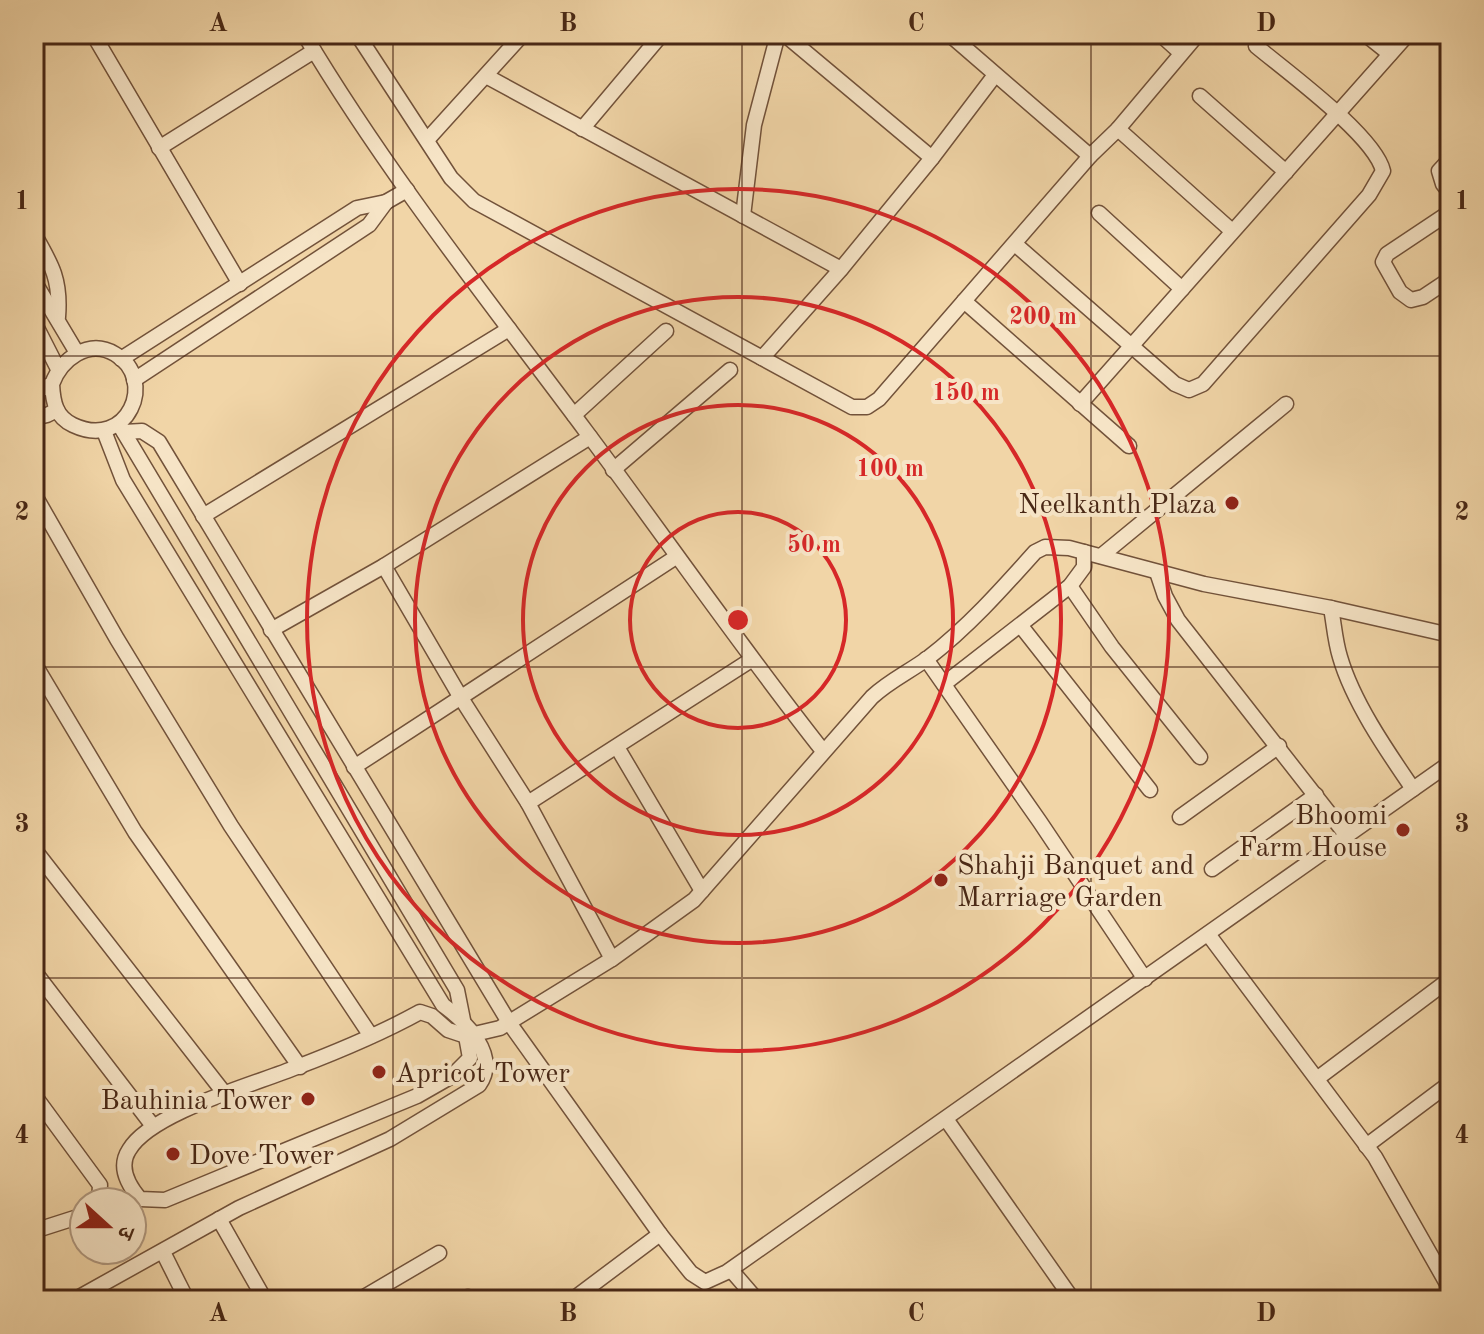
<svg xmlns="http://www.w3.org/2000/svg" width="1484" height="1334" viewBox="0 0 1484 1334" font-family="'Old Standard TT','Noto Serif Devanagari',serif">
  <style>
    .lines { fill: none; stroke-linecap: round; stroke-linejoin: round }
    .street-casing { stroke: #72523a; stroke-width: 17 }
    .street { stroke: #f6e4c6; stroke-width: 14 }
    .grid { fill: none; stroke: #482715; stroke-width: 2; stroke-opacity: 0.55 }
    .ring { fill: none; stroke: #d62828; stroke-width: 4 }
    .poi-dot { fill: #8f2418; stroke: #f6e4c6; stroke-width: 3 }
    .labels { text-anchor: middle; stroke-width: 8; stroke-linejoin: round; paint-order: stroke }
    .poi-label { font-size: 28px; fill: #482715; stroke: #f6e4c6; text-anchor: end }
    .centre { fill: #d62828; stroke: #f6e4c6; stroke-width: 4 }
    .ring-label { font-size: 24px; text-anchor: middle; font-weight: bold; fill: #d62828; stroke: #f6e4c6; stroke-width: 8; stroke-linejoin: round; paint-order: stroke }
    .neatline { fill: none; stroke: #482715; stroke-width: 3 }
    .grid-label { font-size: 26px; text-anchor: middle; font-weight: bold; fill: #482715 }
  </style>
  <rect width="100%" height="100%" fill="#f1d5a7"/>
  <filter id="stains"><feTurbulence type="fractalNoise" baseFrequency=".0025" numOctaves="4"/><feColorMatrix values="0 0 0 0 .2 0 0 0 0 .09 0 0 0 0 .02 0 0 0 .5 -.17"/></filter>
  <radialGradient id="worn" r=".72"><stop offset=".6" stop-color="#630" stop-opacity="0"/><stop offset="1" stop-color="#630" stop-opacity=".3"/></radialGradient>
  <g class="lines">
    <g class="street-casing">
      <g id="street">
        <polyline points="93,34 240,284"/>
        <path d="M304,34C387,173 488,300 585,430C665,537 740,646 823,751"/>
        <polyline points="357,34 451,178 474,201 852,407 867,407 879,399 1090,156 1118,129 1198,34"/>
        <polyline points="949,34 1090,156"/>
        <polyline points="1160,34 1181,53"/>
        <polyline points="1365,34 1390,54"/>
        <polyline points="486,76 841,269"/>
        <polyline points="1200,96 1286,172"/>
        <polyline points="582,129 662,34"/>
        <polyline points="1118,129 1232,231"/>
        <polyline points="427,140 523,34"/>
        <polyline points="159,148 314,51"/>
        <polyline points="932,158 995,75"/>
        <polyline points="1450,159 1439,171 1443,184 1450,193"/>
        <polyline points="1450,212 1387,254 1383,262 1400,292 1411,300 1423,297 1450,279"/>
        <polyline points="1099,213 1182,289"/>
        <polyline points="743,216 754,125 778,34"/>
        <path d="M34,234C52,265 61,280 58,317"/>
        <path d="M1015,244L1175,384L1189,390L1203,384L1369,195L1383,171C1375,136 1286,71 1256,46"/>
        <polyline points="34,281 77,353"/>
        <polyline points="964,301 1129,446"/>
        <polyline points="34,322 58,369"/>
        <polyline points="762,358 841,269 932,158 784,34"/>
        <polyline points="121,359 357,208 386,202 407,190"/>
        <polyline points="134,380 369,225 386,202"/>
        <path d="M34,393L52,384C61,360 88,338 115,354C158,379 128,451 73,425C56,417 53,403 52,384"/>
        <polyline points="1080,404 1408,34"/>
        <polyline points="574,415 666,331"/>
        <polyline points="34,418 47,415 57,410"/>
        <polyline points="120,426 457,990 463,1020"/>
        <polyline points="124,432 142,431 159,442 510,1024 660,1234 691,1273 705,1282 727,1272 1450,763"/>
        <polyline points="613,470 730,370"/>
        <polyline points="34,494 117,639 231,826 371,1036"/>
        <polyline points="203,516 509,329"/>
        <polyline points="1101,556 1286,404"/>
        <polyline points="384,566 461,698 528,803 612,959"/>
        <polyline points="1157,572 1165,596 1178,620 1347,836"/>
        <polyline points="1070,586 1112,647 1200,757"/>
        <path d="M1331,608C1334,624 1335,641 1340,657C1353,702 1387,751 1413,789"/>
        <polyline points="1021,626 1150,790"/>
        <polyline points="271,630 384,566 590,437"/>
        <polyline points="926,659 1040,822 1145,979"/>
        <polyline points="34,663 135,832 300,1067"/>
        <polyline points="944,684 1070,586 1084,567 1084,552"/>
        <polyline points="617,747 702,891"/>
        <polyline points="354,767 676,557"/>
        <polyline points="528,803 751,660"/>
        <polyline points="1180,817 1279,746"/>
        <polyline points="34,849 225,1094"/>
        <polyline points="1212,869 1316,795"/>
        <polyline points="1208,934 1375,1157 1450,1289"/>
        <polyline points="34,971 153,1126"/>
        <path d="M466,1036L470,1058L452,1076L417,1096L165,1200L140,1199C128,1185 118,1167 129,1150C151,1112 256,1084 297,1067C339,1051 380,1034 420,1012L432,1016L448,1030L466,1036L500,1028L612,959L694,900L872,697C889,681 909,672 928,658C968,627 1001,590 1035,552L1045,547L1069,548L1204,584L1331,608L1450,635"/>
        <polyline points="1318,1078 1450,979"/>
        <polyline points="34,1095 100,1185 99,1202"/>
        <polyline points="946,1119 1073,1300"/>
        <polyline points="1366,1146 1450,1083"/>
        <polyline points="219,1219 265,1300"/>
        <polyline points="34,1231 84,1215"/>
        <polyline points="163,1252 187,1300"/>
        <polyline points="731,1270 757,1300"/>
        <path d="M74,1300L239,1208L390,1139L479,1085C500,1055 465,1021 443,1005L123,480L104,431"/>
        <polyline points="359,1300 439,1253"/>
        <polyline points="463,1300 468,1297"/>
        <polyline points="572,1300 660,1234"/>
      </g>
    </g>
    <use href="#street" class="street"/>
  </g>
  <path class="grid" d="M393,34V1300M742,34V1300M1091,34V1300M34,356H1450M34,667H1450M34,978H1450"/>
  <g class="ring">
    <circle cx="738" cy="620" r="108"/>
    <circle cx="738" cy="620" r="215"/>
    <circle cx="738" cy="620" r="323"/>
    <circle cx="738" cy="620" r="431"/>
  </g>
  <g class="poi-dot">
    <circle cx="1232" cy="503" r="8"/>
    <circle cx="1403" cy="830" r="8"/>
    <circle cx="941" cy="880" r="8"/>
    <circle cx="379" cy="1072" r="8"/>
    <circle cx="308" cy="1099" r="8"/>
    <circle cx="173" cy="1154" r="8"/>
  </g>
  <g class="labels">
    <g class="poi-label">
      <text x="1216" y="513">Neelkanth Plaza</text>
      <text x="1387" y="824">Bhoomi<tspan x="1387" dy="32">Farm House</tspan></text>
      <text x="957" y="874" text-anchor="start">Shahji Banquet and<tspan x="957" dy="32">Marriage Garden</tspan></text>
      <text x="395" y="1082" text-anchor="start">Apricot Tower</text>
      <text x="292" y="1109">Bauhinia Tower</text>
      <text x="189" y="1164" text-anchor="start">Dove Tower</text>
    </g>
  </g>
  <circle cx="738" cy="620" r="12" class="centre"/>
  <g class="ring-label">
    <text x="1043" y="324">200 m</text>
    <text x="966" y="400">150 m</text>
    <text x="890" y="476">100 m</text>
    <text x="814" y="552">50 m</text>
  </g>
  <rect width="1484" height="1334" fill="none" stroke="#f1d5a7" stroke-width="88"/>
  <g transform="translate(108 1226) rotate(111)"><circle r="38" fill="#f6e4c6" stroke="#b0987f" stroke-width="2"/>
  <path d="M0-6L14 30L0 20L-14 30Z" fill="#8f2418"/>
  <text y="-12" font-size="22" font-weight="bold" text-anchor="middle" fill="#482715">उ</text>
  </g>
  <rect x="44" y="44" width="1396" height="1246" class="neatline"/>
  <g class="grid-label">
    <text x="218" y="31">A</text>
    <text x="568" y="31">B</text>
    <text x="916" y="31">C</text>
    <text x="1266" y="31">D</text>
    <text x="22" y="209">1</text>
    <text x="1462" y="209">1</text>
    <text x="22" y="520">2</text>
    <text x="1462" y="520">2</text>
    <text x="22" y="832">3</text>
    <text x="1462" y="832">3</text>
    <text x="22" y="1143">4</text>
    <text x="1462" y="1143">4</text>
    <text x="218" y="1321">A</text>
    <text x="568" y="1321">B</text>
    <text x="916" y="1321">C</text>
    <text x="1266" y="1321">D</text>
  </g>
  <rect width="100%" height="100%" filter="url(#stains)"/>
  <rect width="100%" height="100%" fill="url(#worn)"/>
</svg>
